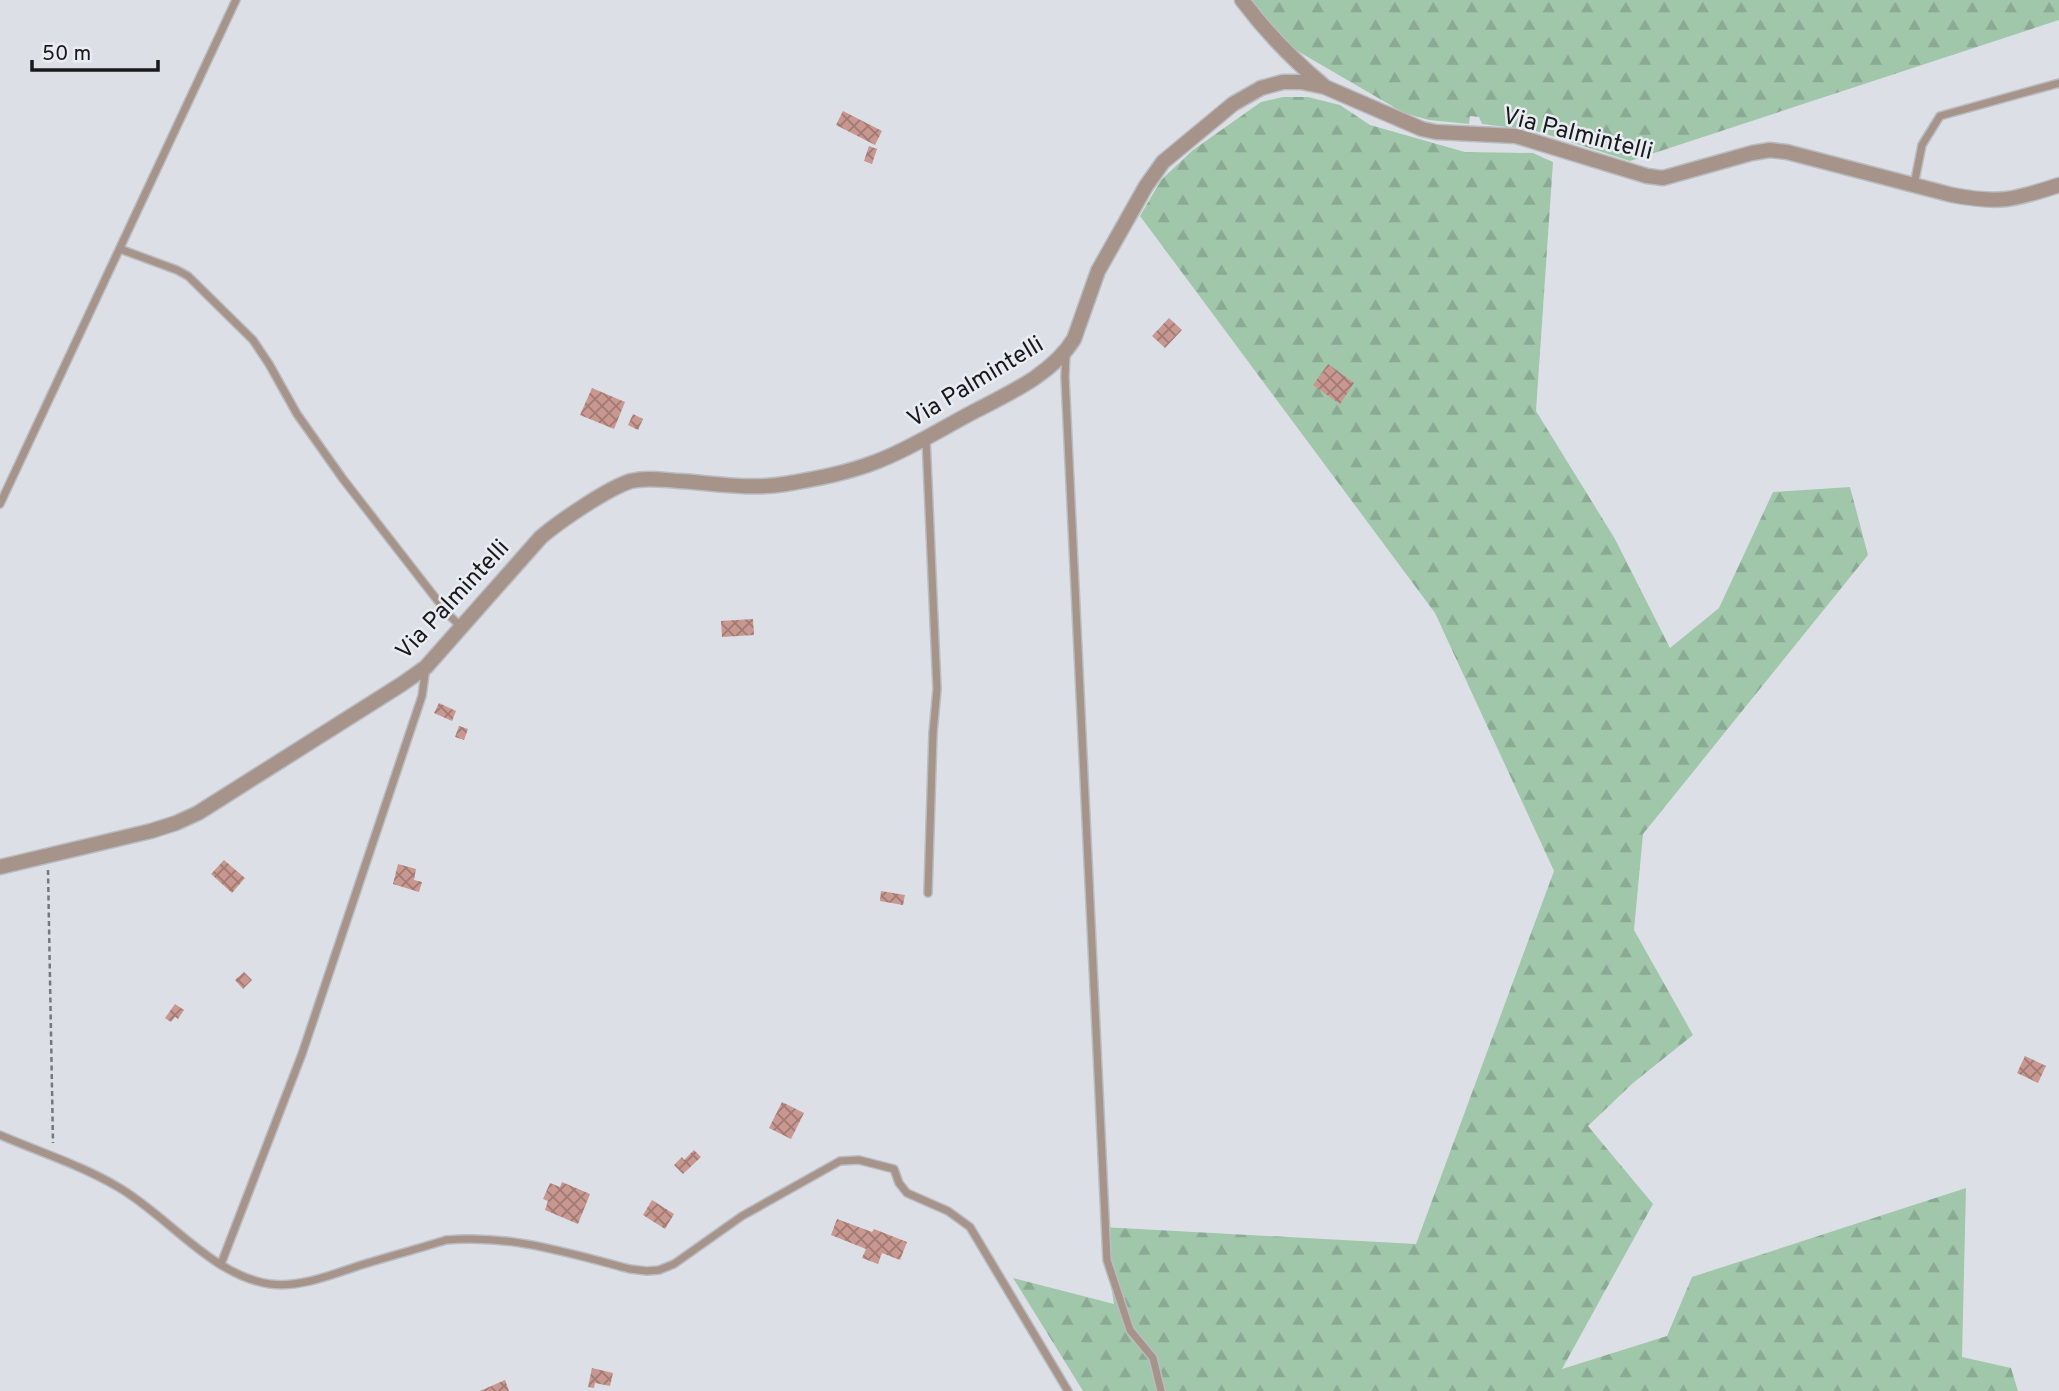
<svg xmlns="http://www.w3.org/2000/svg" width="2059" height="1391" viewBox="0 0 2059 1391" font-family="Overpass,sans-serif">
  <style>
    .forest { fill: url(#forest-firs) }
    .building { fill: url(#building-cross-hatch) }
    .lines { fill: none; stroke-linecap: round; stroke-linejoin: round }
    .service-casing { stroke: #b9bcc1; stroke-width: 10 }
    .minor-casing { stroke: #b9bcc1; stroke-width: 17 }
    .path { stroke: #74777b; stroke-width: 2.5; stroke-dasharray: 5 3.5; stroke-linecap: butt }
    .service { stroke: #a69389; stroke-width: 7 }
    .minor { stroke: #a69389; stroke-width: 14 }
    .labels { text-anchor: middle; stroke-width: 5; stroke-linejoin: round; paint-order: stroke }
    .street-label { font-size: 24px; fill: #18191b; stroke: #e9edf3 }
  </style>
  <defs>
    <pattern id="forest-firs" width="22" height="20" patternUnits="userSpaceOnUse" patternTransform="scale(1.75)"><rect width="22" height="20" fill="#a1c7ab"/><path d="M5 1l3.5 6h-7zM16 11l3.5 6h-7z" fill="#8aaa93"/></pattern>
    <pattern id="building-cross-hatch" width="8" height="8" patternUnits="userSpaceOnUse" patternTransform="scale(1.75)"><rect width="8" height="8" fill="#c8978f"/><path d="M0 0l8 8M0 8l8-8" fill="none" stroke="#a17a74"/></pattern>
  </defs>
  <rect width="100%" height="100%" fill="#dce0e6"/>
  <g class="forest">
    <polygon points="1250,0 2059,0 2059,20 1630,161 1533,130 1482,124 1479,117 1470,116 1469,124 1429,120 1404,113 1294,49 1264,18"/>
    <polygon points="1283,97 1308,97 1340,105 1370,125 1465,152 1533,153 1553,162 1536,411 1615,539 1670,648 1719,608 1773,492 1850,487 1868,555 1643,834 1634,930 1693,1035 1633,1083 1588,1126 1653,1204 1562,1369 1667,1336 1692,1277 1966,1188 1962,1357 2011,1368 2018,1391 1083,1391 1013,1278 1114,1304 1102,1227 1416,1244 1554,871 1435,613 1140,216 1161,180 1193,150 1261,102"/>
  </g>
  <g class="building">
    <polygon points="843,111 882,131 875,145 836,125"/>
    <polygon points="869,146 877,149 872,164 864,161"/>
    <polygon points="1169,318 1182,330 1165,348 1152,336"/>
    <polygon points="1328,364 1354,383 1340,404 1313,385"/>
    <polygon points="592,388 625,402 614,429 580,415"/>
    <polygon points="633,414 643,419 638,430 628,425"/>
    <polygon points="753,619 754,635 722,637 721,621"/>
    <polygon points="439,703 456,711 452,721 434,713"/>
    <polygon points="459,726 468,729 464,740 455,737"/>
    <polygon points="224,860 245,878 232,893 211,874"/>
    <polygon points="398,864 416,869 414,880 422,882 419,892 393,884"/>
    <polygon points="881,891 905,895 903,905 880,901"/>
    <polygon points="244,972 252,980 243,989 235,980"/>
    <polygon points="175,1004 184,1010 178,1019 175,1017 171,1022 165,1018"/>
    <polygon points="2025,1056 2046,1066 2038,1083 2017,1073"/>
    <polygon points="782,1102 804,1113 791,1139 769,1128"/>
    <polygon points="694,1150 701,1157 683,1174 674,1165 682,1157 684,1160"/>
    <polygon points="562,1182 590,1194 578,1224 545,1210 548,1201 543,1199 550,1183 560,1187"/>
    <polygon points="652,1200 674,1214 665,1229 643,1215"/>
    <polygon points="837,1219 872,1232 874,1229 907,1242 900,1260 882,1253 878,1264 862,1258 866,1249 831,1235"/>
    <polygon points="592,1368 613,1373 610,1386 595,1383 594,1388 588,1387"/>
    <polygon points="505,1380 509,1391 480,1391"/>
  </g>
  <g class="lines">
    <g class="service-casing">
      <g id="service">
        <polyline points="1914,185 1922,145 1940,116 2059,83"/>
        <polyline points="120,249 177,270 188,276 253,340 269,364 297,414 343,479 448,614 461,627"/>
        <polyline points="1066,352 1065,377 1107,1260 1130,1330 1153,1358 1161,1391"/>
        <polyline points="926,438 937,689 933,733 928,893"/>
        <polyline points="0,504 236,0"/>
        <path d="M0,1135C39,1152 81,1165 118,1187C167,1215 212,1276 270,1284C299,1288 331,1275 358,1266C387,1257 417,1249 446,1240C509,1234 569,1253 630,1269L647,1271L659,1270L674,1264L742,1216L840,1161L859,1160L894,1169L899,1183L907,1193L948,1211L970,1227L1068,1391"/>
        <polyline points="221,1264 302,1054 422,696 426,667"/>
      </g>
    </g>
    <g class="minor-casing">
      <g id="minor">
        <path d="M1242,0C1266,32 1292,59 1323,85"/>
        <path d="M0,867L151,831L176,823L198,813L402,684L426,667L541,537C560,521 608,488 631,481C647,477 663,480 679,481C713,483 750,490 785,484C815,479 848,473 878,461C912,448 944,427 977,410C1012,392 1053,373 1074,339L1098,271L1146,186L1163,162L1233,104L1261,88L1283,82H1301L1325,87L1422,129L1436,132L1516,136L1647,176L1663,178L1752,153L1770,150L1787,152L1952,195C2000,204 2014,200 2059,185"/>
      </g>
    </g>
    <polyline class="path" points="48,870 53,1143"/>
    <use href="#service" class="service"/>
    <use href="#minor" class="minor"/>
  </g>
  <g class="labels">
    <g class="street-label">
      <text transform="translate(1578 133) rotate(14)" y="8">Via Palmintelli</text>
      <text transform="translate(975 381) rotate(-31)" y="8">Via Palmintelli</text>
      <text transform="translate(452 599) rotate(-47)" y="8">Via Palmintelli</text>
    </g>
  </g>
  <path d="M32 60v10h126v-10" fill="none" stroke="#18191b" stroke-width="3.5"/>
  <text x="42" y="60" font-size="21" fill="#18191b" stroke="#e9edf3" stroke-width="5" paint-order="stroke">50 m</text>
</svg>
